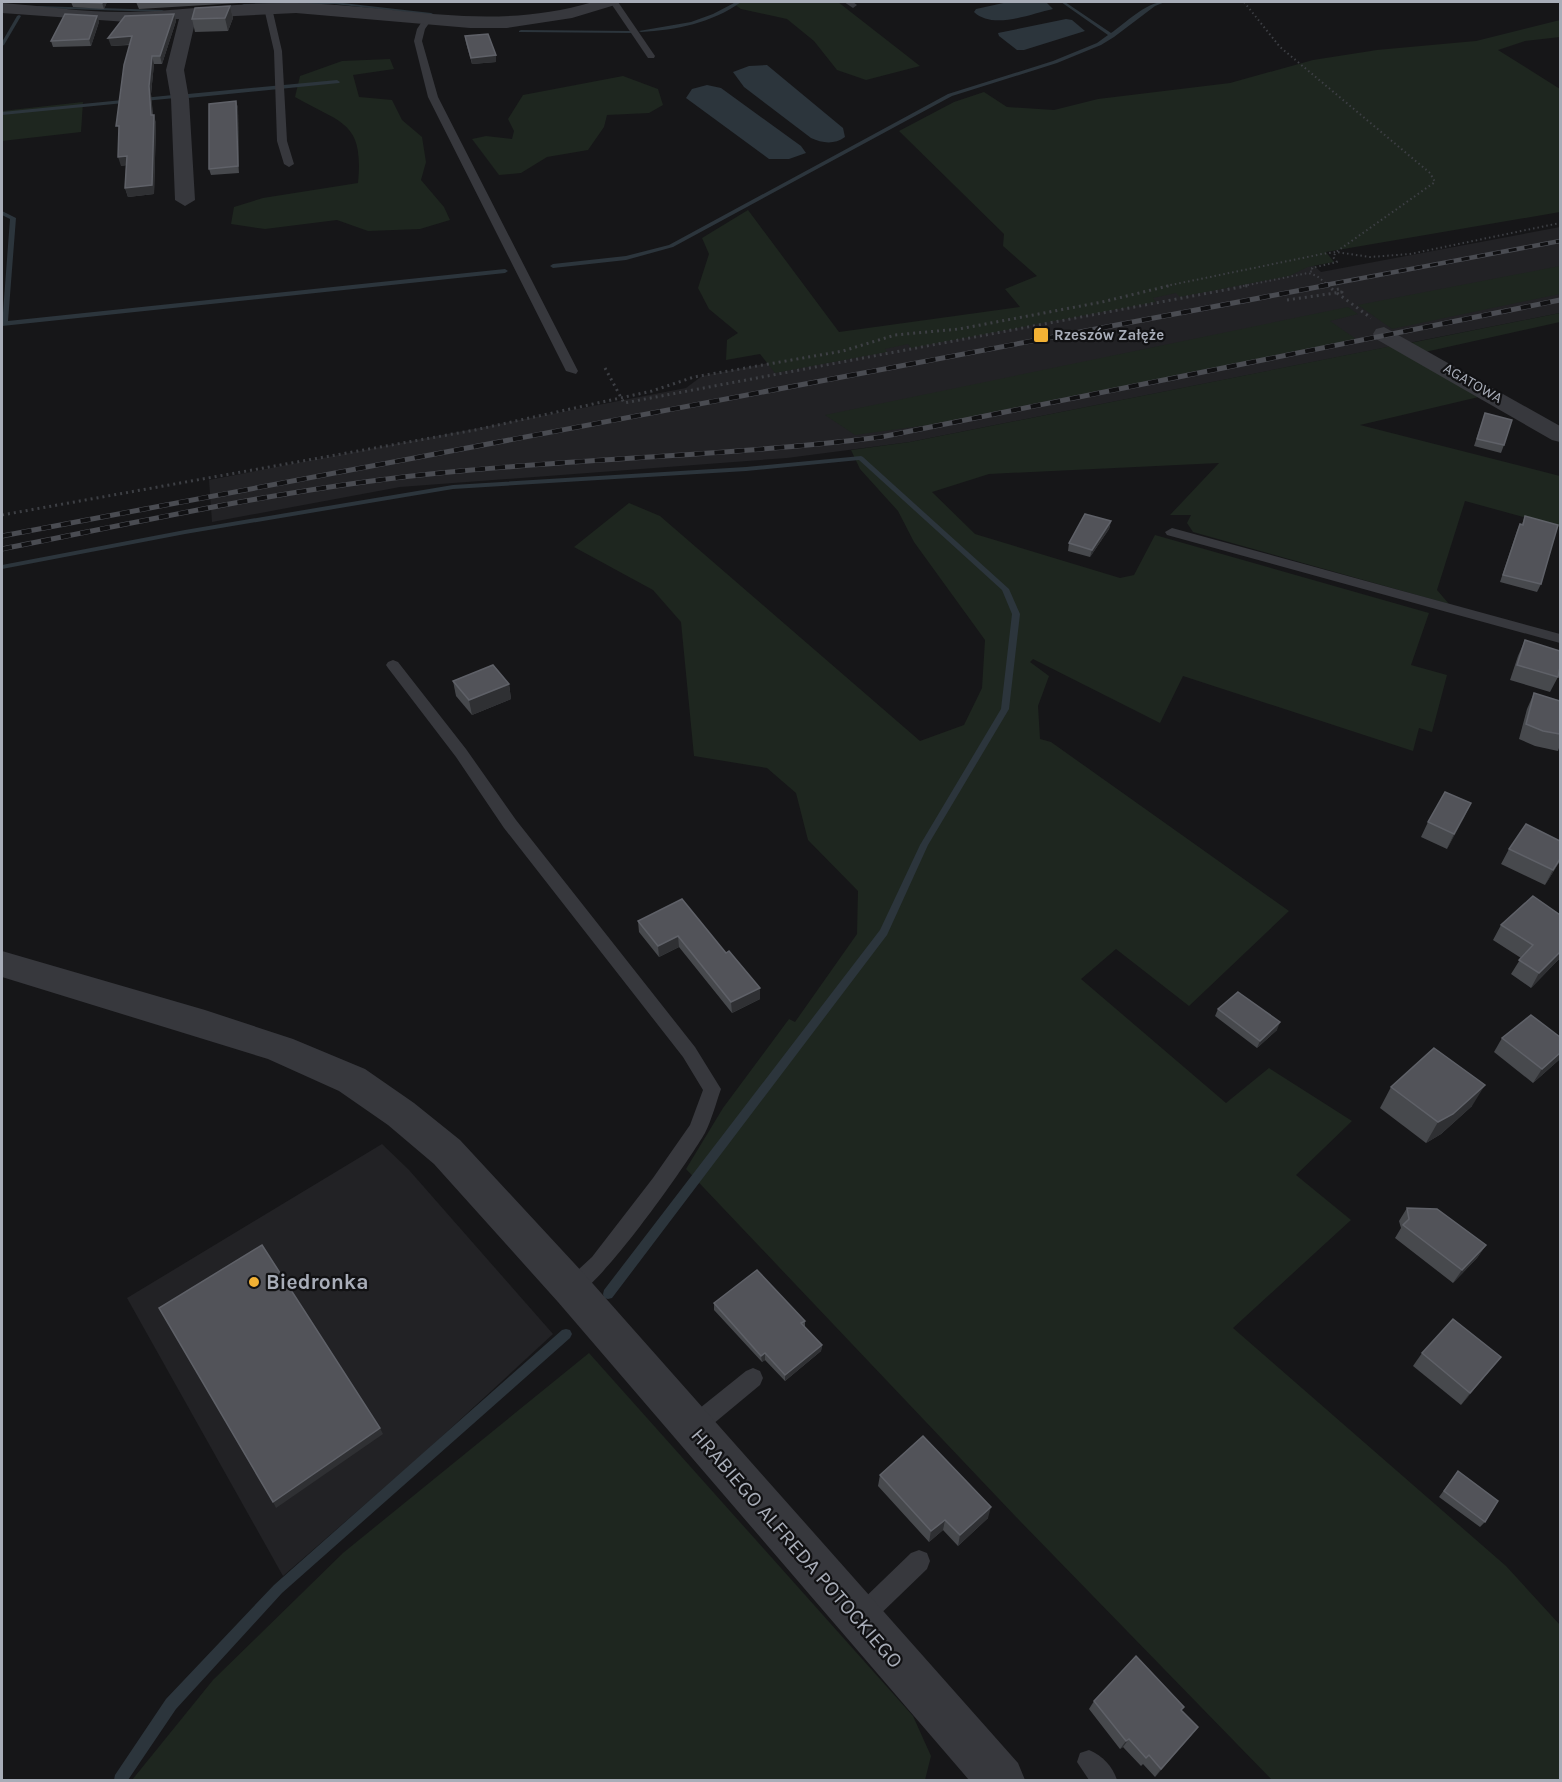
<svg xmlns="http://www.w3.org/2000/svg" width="1562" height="1782" viewBox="0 0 1562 1782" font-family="Karla,sans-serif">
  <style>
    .built { fill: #222225 }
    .green { fill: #1e261f }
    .water { fill: #2c353c }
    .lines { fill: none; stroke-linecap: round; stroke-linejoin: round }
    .stream { fill: #2c353c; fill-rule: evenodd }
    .path-far1 { stroke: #3d3f44; stroke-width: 2; stroke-dasharray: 1.5 3; stroke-linecap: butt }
    .path { stroke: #3d3f44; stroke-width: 3; stroke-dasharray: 2 4; stroke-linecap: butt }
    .service { fill: #37383d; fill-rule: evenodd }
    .minor { fill: #37383d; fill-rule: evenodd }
    .tertiary { fill: #37383d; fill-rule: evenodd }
    .rail-far1-casing { stroke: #4a4c52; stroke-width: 4.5 }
    .rail-casing { stroke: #4a4c52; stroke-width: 5 }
    .rail-far1 { stroke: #111113; stroke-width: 3; stroke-dasharray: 8; stroke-linecap: butt }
    .rail { stroke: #111113; stroke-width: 4; stroke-dasharray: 10; stroke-linecap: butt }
    .wall { fill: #47494d }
    .shaded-wall { fill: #2f3033 }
    .building { fill: #525359; stroke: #5f6168; stroke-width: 1.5 }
    .poi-dot { fill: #f2b134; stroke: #111113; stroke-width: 2 }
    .labels { text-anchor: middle; stroke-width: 4.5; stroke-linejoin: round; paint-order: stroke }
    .far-poi-label { font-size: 15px; font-weight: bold; fill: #a8adb8; stroke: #111113; text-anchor: start }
    .far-street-label { font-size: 15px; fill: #a8adb8; stroke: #111113 }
    .near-poi-label { font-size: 21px; font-weight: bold; fill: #a8adb8; stroke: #111113; text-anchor: start }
    .near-street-label { font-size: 21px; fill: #a8adb8; stroke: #111113 }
  </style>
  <rect width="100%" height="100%" fill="#161618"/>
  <g class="built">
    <polygon points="1560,227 1560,313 910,442 787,458 400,487 212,522 209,480 686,388 702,376 1306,258 1321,272"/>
    <polygon points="382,1144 409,1170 553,1334 425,1452 283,1576 127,1298"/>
  </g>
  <g class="green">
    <polygon points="731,2 838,2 920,66 866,80 837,70 814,41 787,19 741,9"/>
    <polygon points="1560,20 1560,37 1525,41 1498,50 1560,89 1560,212 1326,252 1334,262 1308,267 1289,276 1180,297 1176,293 1153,298 1156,302 911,348 908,344 885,349 887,352 775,373 760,354 726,360 727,340 738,333 709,309 698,288 709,254 702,238 748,210 839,332 1020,307 1005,289 1037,276 1003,246 1004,234 899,131 954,102 984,92 1007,107 1054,110 1098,99 1230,83 1313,60 1377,50 1476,41"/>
    <path d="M390,59L394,69L353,75L359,97L392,100L402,120L422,137L426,162L421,180L444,207L450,220L420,229L368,231L337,220L265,229L231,224L234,207L263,198L358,183C364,121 342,124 295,97L300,76L342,61Z"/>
    <polygon points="623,76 658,89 663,105 649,113 607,115 604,127 588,150 547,157 521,173 499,175 472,139 486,136 512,139 514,131 508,119 523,95"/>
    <polygon points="83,102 81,132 2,141 2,111"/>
    <polygon points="1560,266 1560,294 1392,329 1358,305"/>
    <polygon points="1348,307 1358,314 1330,321 1356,339 928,425 855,435 825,415"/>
    <polygon points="1560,313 1560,322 1425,352 1410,343"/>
    <polygon points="1397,345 1483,396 1360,425 1560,476 1560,527 1465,501 1437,590 1449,604 1193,532 1187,523 1191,515 1170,515 1219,463 989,474 932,492 975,534 1120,578 1134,575 1155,535 1429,613 1411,665 1447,675 1432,732 1419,728 1413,751 1183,676 1160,723 1033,659 1030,662 1049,676 1038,706 1040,739 1051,742 1289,911 1189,1006 1116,949 1081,979 1226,1103 1269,1068 1352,1121 1296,1175 1351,1220 1233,1328 1506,1566 1560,1625 1560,1780 1272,1780 1019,1520 686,1169 723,1108 789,1019 795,1022 857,934 858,891 808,840 796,793 767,768 694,756 681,622 653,590 574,547 629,503 660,516 920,741 964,725 982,688 985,640 914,542 898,511 860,469 851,450 910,442"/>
    <polygon points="589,1353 913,1716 931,1756 925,1780 132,1780 213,1680 343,1553"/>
  </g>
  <g class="water">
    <path d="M1008,2H1046L1053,9C1030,14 993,30 974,12L976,9Z"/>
    <polygon points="1066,19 1072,20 1085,31 1024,50 1017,50 999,36 998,33"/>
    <path d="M767,65L843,128L845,137C834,145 822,143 811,138L744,87L733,72L749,66Z"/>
    <polygon points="707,85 721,88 801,146 806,153 789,159 769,159 686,98 692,89"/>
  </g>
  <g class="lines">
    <g class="stream">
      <polygon points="334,2 431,13 433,14 431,15 334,4 244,6 242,5 244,4"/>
      <path d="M736,2H741C712,23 676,30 641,32L639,31L691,22L713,14Z"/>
      <path d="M1061,2H1065L1111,33C1125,23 1149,0 1165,2L1155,6L1114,37L1101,45L1057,63L952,96L673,247L626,260L553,268L550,266L553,264L626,256L669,245L948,94L1053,61L1097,43L1108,35Z"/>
      <polygon points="38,6 162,10 164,11 162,12 36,8"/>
      <polygon points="19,15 21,16 4,45 2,46 2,42 17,16"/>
      <polygon points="521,30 632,31 634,32 632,33 519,32 519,31"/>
      <polygon points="337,80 340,82 339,83 188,98 185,96 188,94"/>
      <polygon points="173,95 175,96 175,98 2,115 2,112"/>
      <polygon points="2,211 16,218 8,321 505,269 508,271 505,273 2,326 10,219 2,215"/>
      <polygon points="861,456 863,457 1009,589 1020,614 1009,709 928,845 887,935 612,1298 608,1299 604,1298 603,1294 604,1290 880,930 920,845 1001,709 1012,614 1002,590 859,460 746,471 453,489 185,534 2,569 2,565 185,530 453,485 746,467"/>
      <polygon points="566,1329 570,1330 572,1334 570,1338 282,1593 176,1709 128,1780 114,1780 115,1775 166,1699 274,1585 562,1330"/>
    </g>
    <g class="path-far1">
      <polyline points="1244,2 1280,47 1430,173 1435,182 1336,252 1333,257 1337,262 1312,268 1313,271 1309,272"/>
      <polyline points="1166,286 1322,254 1336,252 1370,257 1410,254 1560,223"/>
      <polyline points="1243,286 1308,273 1317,276 1329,286"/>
    </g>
    <g class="path">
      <polyline points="1337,293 1371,318"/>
      <polyline points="1287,300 1342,292 1339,289 1333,290 1328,285"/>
      <polyline points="605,368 624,403 1251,285"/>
      <polyline points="2,515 475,430 652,391 694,377 843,351 895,335 959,329 1102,302 1172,285"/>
    </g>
    <g class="service">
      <polygon points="610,2 618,2 655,56 654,58 648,58"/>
      <polygon points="844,2 853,2 857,5 853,8"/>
      <polygon points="268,5 272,8 282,51 287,141 294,164 289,167 284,164 277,141 274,51 264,8"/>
      <polygon points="425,17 432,19 425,29 422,41 438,97 578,371 576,374 566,371 428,97 414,41 417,29"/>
      <polygon points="1172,528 1560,634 1560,643 1167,535 1165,532"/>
      <path d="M393,660L398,662L466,749L516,820L695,1047L721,1089C716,1103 712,1119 705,1133C687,1164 601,1287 572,1298L565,1296L562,1289L565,1282L592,1257L653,1178L690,1125L703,1090L683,1057L504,828L456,757L388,668L386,665L388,662Z"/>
      <polygon points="753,1368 760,1371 763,1378 760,1385 701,1434 693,1437 685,1434 682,1427 685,1420 746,1371"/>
      <polygon points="919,1550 927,1553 930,1561 927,1569 869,1625 861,1629 853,1625 849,1617 853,1609 911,1553"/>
      <path d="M1089,1750C1102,1755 1113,1767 1117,1780H1089L1077,1762L1080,1753Z"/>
    </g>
    <g class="minor">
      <path d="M593,2H617L615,5L572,18L507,28H470L296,13L196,18L184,70L189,99L195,200L185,206L175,200L171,99L166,70L179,19L127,22L2,13V3C44,6 87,13 129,12C184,11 241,2 296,3C402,5 487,33 593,2Z"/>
      <polygon points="1384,327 1560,426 1560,442 1552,440 1376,339 1373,334 1376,329"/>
    </g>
    <polygon class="tertiary" points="2,951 205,1010 293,1039 365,1069 414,1103 460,1140 586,1276 1018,1763 1025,1780 969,1780 558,1302 434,1164 388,1125 339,1091 268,1059 2,977"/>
    <g class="rail-far1-casing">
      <polyline id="rail-far1" points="1320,286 1560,241"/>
    </g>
    <g class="rail-casing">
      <g id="rail">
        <polyline points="2,536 1328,285"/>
        <path d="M2,549C144,521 286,489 430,474C580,458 731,456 881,437L1560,300"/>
      </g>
    </g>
    <use href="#rail-far1" class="rail-far1"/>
    <use href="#rail" class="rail"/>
  </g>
  <g class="wall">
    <polygon points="71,2 107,2 104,9 73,7"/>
    <polygon points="136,2 239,2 239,3 139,9"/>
    <polygon points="230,6 233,18 228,31 195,32 192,19"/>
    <polygon points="174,14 176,21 162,64 154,64 151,94 153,115 156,123 154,194 128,197 125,188 126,165 121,166 130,45 111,46"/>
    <polygon points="97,16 99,22 91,46 53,47 51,41"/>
    <polygon points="465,36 496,62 472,64 466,43"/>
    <polygon points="236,101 238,108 239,173 211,175 209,169"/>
    <polygon points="1485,413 1504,445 1501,453 1474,446"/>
    <polygon points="1525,516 1541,584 1537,592 1500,582 1517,531 1520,524 1522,524"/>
    <polygon points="1111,521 1109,529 1090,557 1068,551 1069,543"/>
    <polygon points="1525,640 1558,677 1550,692 1510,680 1518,656"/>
    <polygon points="453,681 509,684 511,699 472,715 456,696"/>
    <polygon points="1534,693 1560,701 1560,745 1558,751 1535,746 1519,739 1527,709"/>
    <polygon points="1471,803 1447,849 1421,837 1428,822"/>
    <polygon points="1509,849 1560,861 1545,885 1501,864"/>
    <polygon points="638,921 726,953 760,999 732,1013 679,947 659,957 639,932"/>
    <polygon points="1501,925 1560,958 1531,988 1511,974 1521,958 1493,940"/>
    <polygon points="1218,1009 1277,1030 1257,1048 1215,1016"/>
    <polygon points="1560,1037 1560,1059 1533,1083 1494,1052 1502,1038"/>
    <polygon points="1391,1087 1472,1106 1441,1134 1426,1143 1380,1108"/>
    <polygon points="1407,1208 1486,1245 1477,1258 1453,1283 1395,1238 1401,1228 1399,1221"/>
    <polygon points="714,1303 805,1321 805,1327 822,1345 821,1351 785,1381 765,1360 762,1362 714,1310"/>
    <polygon points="1422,1353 1501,1357 1461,1405 1413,1366"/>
    <polygon points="1458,1471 1485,1522 1480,1527 1439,1497"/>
    <polygon points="880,1475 988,1518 958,1546 943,1530 929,1542 878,1486"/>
    <polygon points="1094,1701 1198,1727 1155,1777 1143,1764 1141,1766 1123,1747 1120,1749 1089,1709"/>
  </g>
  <g class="shaded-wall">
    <polygon points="103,2 107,2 104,9 102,3"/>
    <polygon points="230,6 233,18 228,31 225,18"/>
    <polygon points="174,14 176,21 162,64 160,56"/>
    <polygon points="97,16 99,22 91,46 89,39"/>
    <polygon points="132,36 135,44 111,46 108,38"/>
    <polygon points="496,55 496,62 472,64 471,58"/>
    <polygon points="152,56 154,64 151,94 153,124 151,115 149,86"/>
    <polygon points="236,101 238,108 239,173 238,166"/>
    <polygon points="154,115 156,123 154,194 128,197 125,188"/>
    <polygon points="127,156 129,165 121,166 118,157"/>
    <polygon points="1111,521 1109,529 1090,557 1092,550"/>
    <polygon points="509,684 511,699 472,715 469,700"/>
    <polygon points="1471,803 1464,818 1447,849 1454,834"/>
    <polygon points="1560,859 1560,861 1545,885 1553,870"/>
    <polygon points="678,936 679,947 659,957 658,946"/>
    <polygon points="1560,952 1560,958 1531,988 1539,973"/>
    <polygon points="760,988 760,999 732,1013 731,1002"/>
    <polygon points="1280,1022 1277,1030 1257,1048 1260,1041"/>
    <polygon points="1560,1053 1560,1059 1533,1083 1542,1069"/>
    <polygon points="1485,1085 1472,1106 1441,1134 1426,1143 1438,1122"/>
    <polygon points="1486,1245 1477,1258 1453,1283 1462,1270"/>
    <polygon points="822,1345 821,1351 785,1381 785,1375"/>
    <polygon points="765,1353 765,1360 762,1362 761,1356"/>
    <polygon points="1501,1357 1461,1405 1470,1393"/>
    <polygon points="380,1428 383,1434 276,1508 273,1502"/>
    <polygon points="991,1507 988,1518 958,1546 960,1535"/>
    <polygon points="945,1520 943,1530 929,1542 931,1531"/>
    <polygon points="1198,1727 1191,1736 1155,1777 1161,1769"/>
    <polygon points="1129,1739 1123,1747 1120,1749 1126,1741"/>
  </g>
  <g class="building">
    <polygon points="77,2 103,2 102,3"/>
    <polygon points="230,6 225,18 192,19 195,8"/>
    <polygon points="65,14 97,16 89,39 51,41"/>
    <polygon points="174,14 160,56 152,56 149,86 151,115 154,115 152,185 125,188 127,156 118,157 119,126 116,126 124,65 132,36 108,38 125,16"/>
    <polygon points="488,34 496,55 471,58 465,36"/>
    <polygon points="236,101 238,166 209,169 209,104"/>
    <polygon points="1485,413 1512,420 1504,445 1477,439"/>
    <polygon points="1085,514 1111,521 1092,550 1069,543"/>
    <polygon points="1525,516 1558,525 1541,584 1503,575 1520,524 1523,525"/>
    <polygon points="1525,640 1560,651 1560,667 1558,677 1517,665"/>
    <polygon points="493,665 509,684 469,700 453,681"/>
    <polygon points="1534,693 1560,701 1560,734 1543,731 1526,724"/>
    <polygon points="1445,792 1471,803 1454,834 1428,822"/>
    <polygon points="1526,824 1560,841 1560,859 1553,870 1509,849"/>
    <polygon points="1533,896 1560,915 1560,952 1539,973 1519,960 1533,945 1501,925"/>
    <polygon points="682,899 726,953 729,951 760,988 731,1002 678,936 658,946 638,921"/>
    <polygon points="1238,992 1280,1022 1260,1041 1218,1009"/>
    <polygon points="1531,1015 1560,1037 1560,1053 1542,1069 1502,1038"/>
    <polygon points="1434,1048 1485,1085 1453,1114 1438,1122 1391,1087"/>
    <polygon points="1407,1208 1437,1209 1486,1245 1462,1270 1403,1225 1409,1219"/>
    <polygon points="262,1245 380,1428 273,1502 159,1308"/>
    <polygon points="757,1270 805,1321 801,1323 822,1345 785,1375 765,1353 761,1356 714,1303"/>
    <polygon points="1453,1319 1501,1357 1470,1393 1422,1353"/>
    <polygon points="923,1436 991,1507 960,1535 945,1520 931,1531 880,1475"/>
    <polygon points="1458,1471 1498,1501 1485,1522 1444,1491"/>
    <polygon points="1136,1656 1184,1707 1181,1710 1198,1727 1161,1769 1149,1755 1146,1758 1129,1739 1126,1741 1094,1701"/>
  </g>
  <g class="poi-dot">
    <rect x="1033" y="327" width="16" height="16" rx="3"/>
    <circle cx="254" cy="1282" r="6"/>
  </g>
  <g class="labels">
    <g class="far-poi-label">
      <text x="1054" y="340">Rzeszów Załęże</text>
    </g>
    <g class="far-street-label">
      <text transform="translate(1473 383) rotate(30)" y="5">AGATOWA</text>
    </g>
    <g class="near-poi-label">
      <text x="266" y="1289">Biedronka</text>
    </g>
    <g class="near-street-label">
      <text transform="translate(797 1548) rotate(49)" y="7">HRABIEGO ALFREDA POTOCKIEGO</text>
    </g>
  </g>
  <rect width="1562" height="1782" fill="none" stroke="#a8adb8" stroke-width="6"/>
</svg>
